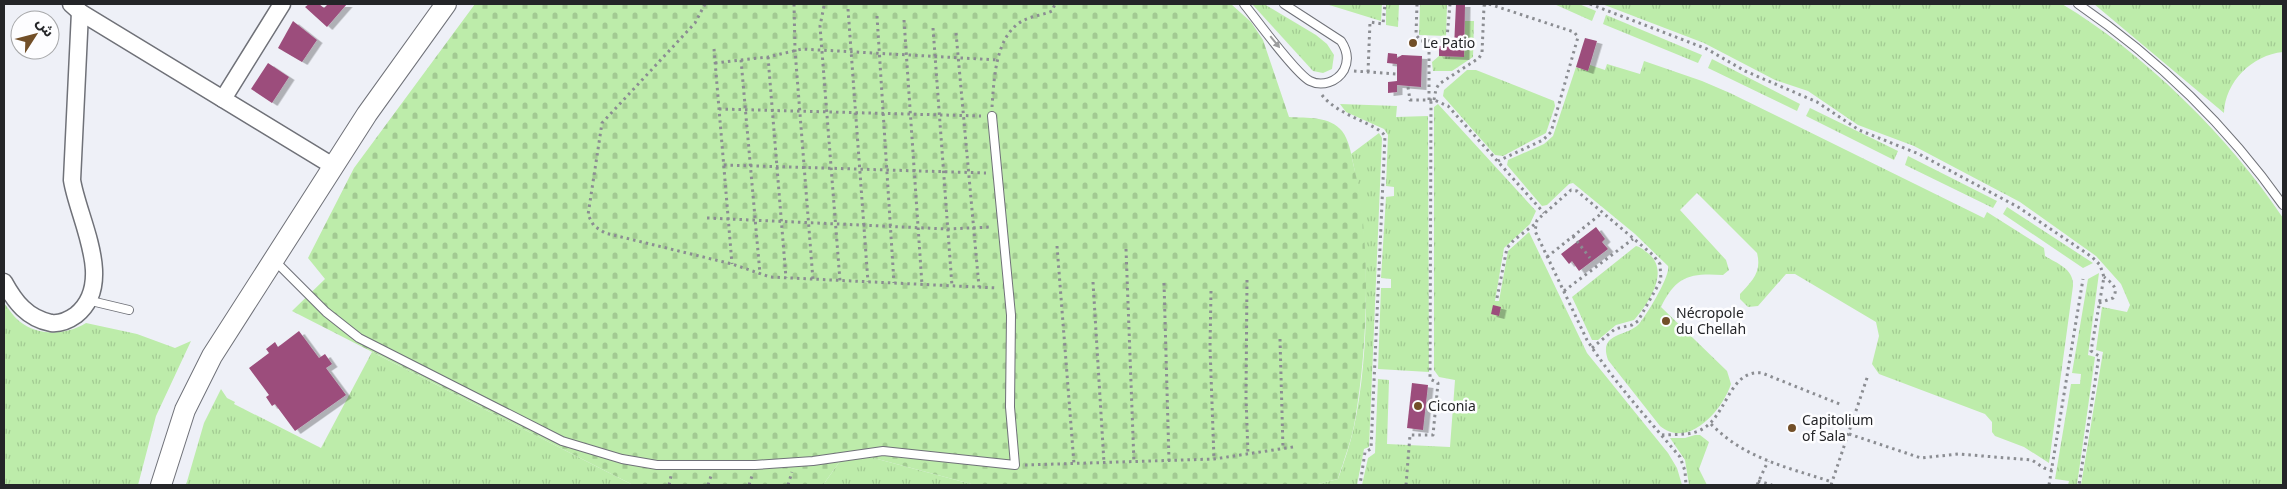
<svg xmlns="http://www.w3.org/2000/svg" width="2287" height="489" viewBox="0 0 2287 489" font-family="'Noto Sans','Noto Sans Arabic',sans-serif">
  <style>
    .grass { fill: url(#grass-tufts) }
    .cemetery { fill: url(#cemetery-stones) }
    .building { fill: #9c4d7b; filter: url(#shadow) }
    .lines { fill: none; stroke-linecap: round; stroke-linejoin: round }
    .service-casing { stroke: #6f7178; stroke-width: 10 }
    .minor-casing { stroke: #6f7178; stroke-width: 19 }
    .tertiary-casing { stroke: #6f7178; stroke-width: 22 }
    .path { stroke: #8b8d92; stroke-width: 3; stroke-dasharray: 2.5 4; stroke-linecap: butt }
    .service { stroke: #fff; stroke-width: 8 }
    .minor { stroke: #fff; stroke-width: 16 }
    .tertiary { stroke: #fff; stroke-width: 20 }
    .oneway { fill: #9c9d9e }
    .poi-dot { fill: #724f28; stroke: #fdfdff; stroke-width: 2 }
    .labels { text-anchor: middle; stroke-width: 5; stroke-linejoin: round; paint-order: stroke }
    .poi-label { font-size: 14px; fill: #242528; stroke: #fdfdff; text-anchor: start }
  </style>
  <defs>
    <pattern id="grass-tufts" width="24" height="20" patternUnits="userSpaceOnUse" patternTransform="scale(1.25)"><rect width="24" height="20" fill="#bdecaa"/><path d="M3 7l-1-3M5 7V3M7 7l1-3M15 17l-1-3M17 17v-4M19 17l1-3" fill="none" stroke="#a2ca92"/></pattern>
    <pattern id="cemetery-stones" width="16" height="16" patternUnits="userSpaceOnUse" patternTransform="scale(1.25)"><rect width="16" height="16" fill="#bdecaa"/><path d="M2 7V4a2 2 0 0 1 4 0v3zM10 15v-3a2 2 0 0 1 4 0v3z" fill="#a2ca92"/></pattern>
    <filter id="shadow"><feDropShadow dx="5.5" dy="3" stdDeviation="0" flood-color="#0004"/></filter>
  </defs>
  <rect width="100%" height="100%" fill="#eef0f7"/>
  <g class="grass">
    <polygon points="1252,4 1264,4 1316,35 1327,44 1334,55 1332,69 1323,73 1313,71"/>
    <polygon points="1326,4 1382,4 1381,21"/>
    <polygon points="1386,4 1399,4 1398,27 1386,25"/>
    <polygon points="1420,4 1447,4 1446,36 1419,35"/>
    <polygon points="1554,4 1579,4 1596,11 1592,21"/>
    <path d="M1602,4H2062C2144,53 2230,138 2283,218V485H2081L2103,352L2096,350L2102,307L2127,312L2130,305L2121,284L2096,256L2020,202L1914,146L1858,125L1808,91L1775,80L1704,43Z"/>
    <path d="M2094,4H2283V52C2252,55 2225,82 2224,113Z"/>
    <polygon points="1606,15 1702,55 1698,63 1603,24"/>
    <polygon points="1465,21 1474,21 1473,57 1452,71 1433,71 1432,62 1439,56 1464,57"/>
    <polygon points="1712,59 1800,104 1797,111 1708,68"/>
    <path d="M1644,61L1702,81L1730,93L1984,218L1987,212L2044,248L2045,256C2058,264 2074,269 2073,286L2049,463L2024,447L1995,436L1992,432V422L1985,414L1879,374L1872,364L1879,336L1876,322L1795,274H1786L1758,306L1748,307L1740,299V294C1752,281 1762,272 1757,253L1697,193L1680,210L1726,260L1729,270L1723,275C1690,273 1676,276 1661,307L1727,371L1731,384C1723,409 1689,450 1660,426L1608,360C1598,332 1627,337 1639,324C1646,316 1671,275 1668,266L1635,234L1573,183L1569,184L1547,205L1542,206L1507,165L1508,160L1544,144L1553,136L1576,67L1588,71L1590,65L1605,70L1607,64L1640,74Z"/>
    <polygon points="1467,70 1476,70 1554,101 1555,106 1546,133 1503,156 1495,155 1443,96 1444,90"/>
    <polygon points="1340,104 1397,106 1396,117 1428,116 1429,372 1378,369 1381,288 1391,288 1391,279 1381,278 1386,197 1394,196 1394,187 1386,186 1388,135 1384,129 1346,112"/>
    <polygon points="1438,104 1536,211 1530,224 1504,248 1495,301 1499,301 1508,251 1529,232 1587,353 1668,453 1677,468 1682,485 1362,485 1368,458 1375,453 1378,379 1389,380 1387,444 1450,447 1455,380 1439,377 1434,370 1434,107"/>
    <polygon points="1810,108 1898,151 1894,160 1806,116"/>
    <path d="M1379,133L1382,138L1369,447L1364,449L1357,485H1314L1338,479C1344,462 1350,445 1354,427C1371,349 1370,231 1351,154Z"/>
    <polygon points="1908,156 1997,201 1993,208 1905,165"/>
    <polygon points="2007,207 2093,263 2083,268 2003,214"/>
    <path d="M1636,246C1641,247 1645,251 1649,254C1670,272 1648,304 1634,320L1616,325L1598,340H1592L1572,297Z"/>
    <polygon points="2099,273 2088,355 2095,357 2077,485 2068,485 2069,481 2055,479 2071,384 2080,384 2081,374 2072,373 2088,279"/>
    <path d="M4,303C9,309 13,316 19,321C39,337 66,335 86,323L137,334L175,348L191,341L156,416L138,485H4Z"/>
    <polygon points="372,352 633,485 186,485 204,423 221,389 227,398 235,402 234,404 321,448"/>
    <polygon points="1695,435 1700,435 1709,442 1699,469 1707,485 1689,485 1685,460 1670,438 1685,438"/>
    <polygon points="870,457 975,485 823,485 840,461"/>
  </g>
  <path class="cemetery" d="M475,4H1231L1251,22L1263,40L1289,117C1307,118 1330,116 1342,131C1349,140 1351,153 1353,163C1372,236 1368,346 1355,420C1352,440 1344,459 1338,479L1314,485H975L870,457L840,461L823,485H633L292,311L325,279L308,258L354,168Z"/>
  <g class="building">
    <polygon points="309,4 319,4 324,8 328,4 347,4 327,27 305,7"/>
    <polygon points="1456,4 1465,4 1464,57 1439,56 1439,46 1454,47"/>
    <polygon points="293,21 317,40 302,62 278,48"/>
    <polygon points="1585,38 1597,41 1588,71 1576,67"/>
    <polygon points="1388,53 1397,54 1397,58 1402,55 1422,56 1421,87 1397,85 1397,92 1388,93 1388,82 1397,81 1397,64 1387,63"/>
    <polygon points="268,63 289,77 272,103 251,89"/>
    <polygon points="1596,227 1605,239 1602,242 1608,249 1579,271 1572,261 1569,264 1561,254"/>
    <polygon points="1493,305 1501,307 1499,316 1491,314"/>
    <polygon points="299,331 319,358 325,354 332,364 326,368 346,395 295,431 275,404 272,406 266,397 269,395 249,368 269,353 266,349 275,342 278,347"/>
    <polygon points="1412,383 1428,385 1423,430 1407,428"/>
  </g>
  <g class="lines">
    <g class="service-casing">
      <g id="service">
        <path d="M1244,4C1256,19 1296,74 1310,81C1322,87 1337,82 1344,70C1349,60 1347,50 1341,41L1284,4"/>
        <path d="M2078,4C2158,59 2227,126 2283,205"/>
        <polyline points="275,261 326,312 359,338 562,441 622,459 657,465 755,465 813,461 883,451 1015,465 1010,407 1011,315 992,116"/>
        <polyline points="87,300 129,310"/>
      </g>
    </g>
    <g class="minor-casing">
      <g id="minor">
        <polyline points="71,4 80,12 333,166"/>
        <polyline points="223,99 282,4"/>
        <path d="M4,282C15,302 27,318 51,323C60,324 69,320 76,315C116,283 78,219 72,180L80,12"/>
      </g>
    </g>
    <g class="tertiary-casing">
      <polyline id="tertiary" points="161,485 185,410 212,356 367,114 446,4"/>
    </g>
    <g class="path">
      <polyline points="705,4 695,23 602,123 588,215 594,226 605,233 732,264 770,277 997,288"/>
      <polyline points="794,4 795,50 813,280"/>
      <polyline points="1417,4 1416,35 1421,41 1442,41 1447,38 1450,4"/>
      <polyline points="1489,4 1574,32 1578,37 1551,132 1543,140 1498,161"/>
      <polyline points="1590,4 1707,49 1745,71 1817,102 1859,130 1919,154 2018,207 2092,257 2100,265 2104,277 2091,351 2099,356 2079,485"/>
      <polyline points="824,6 820,26 840,281"/>
      <polyline points="848,9 868,282"/>
      <polyline points="877,16 894,283"/>
      <polyline points="904,20 922,285"/>
      <polyline points="933,28 952,286"/>
      <polyline points="956,33 979,287"/>
      <polyline points="714,49 732,264"/>
      <polyline points="768,57 786,278"/>
      <polyline points="741,60 760,274"/>
      <polyline points="715,63 768,57 802,49 998,60"/>
      <polyline points="1354,71 1397,74"/>
      <polyline points="1368,72 1370,22 1383,24 1385,4"/>
      <polyline points="1408,87 1410,100 1434,100 1448,106 1544,213"/>
      <path d="M1322,95C1338,116 1378,124 1385,136L1371,449L1365,452L1360,485"/>
      <polyline points="1429,100 1429,40"/>
      <polyline points="1434,100 1436,89 1439,84 1479,58 1482,53 1484,6 1486,4"/>
      <path d="M992,107C994,80 995,40 1019,23C1029,16 1041,16 1052,11L1055,4"/>
      <polyline points="719,109 981,116"/>
      <polyline points="724,165 986,173"/>
      <polyline points="707,218 947,229 991,227"/>
      <polyline points="1573,236 1590,258"/>
      <polyline points="1057,246 1074,464"/>
      <polyline points="1126,249 1134,463"/>
      <polyline points="1547,257 1602,213"/>
      <polyline points="1247,280 1246,397 1248,455"/>
      <polyline points="1093,282 1104,463"/>
      <polyline points="1164,283 1169,461"/>
      <polyline points="1211,291 1210,347 1214,459"/>
      <polyline points="1564,291 1633,239"/>
      <polyline points="1497,298 1507,248 1514,240 1535,224"/>
      <path d="M2099,303L2113,298C2119,288 2112,283 2104,277"/>
      <polyline points="1280,339 1283,449"/>
      <path d="M1592,348L1615,329L1632,325L1638,321L1661,280L1660,264L1653,255L1577,191L1571,190L1537,220L1535,231L1587,340C1614,382 1648,419 1680,457L1685,471L1686,485"/>
      <path d="M1711,424C1745,459 1787,467 1832,482"/>
      <polyline points="1849,434 1921,458 1958,454 2032,460 2044,468 2052,470"/>
      <path d="M1662,435C1676,434 1692,436 1704,428C1727,414 1730,369 1762,373L1842,405"/>
      <polyline points="1025,465 1214,459 1293,447"/>
      <polyline points="1758,481 1772,485"/>
      <polyline points="669,485 671,476"/>
      <polyline points="708,485 711,476"/>
      <polyline points="749,485 752,476"/>
      <polyline points="788,485 792,472"/>
      <polyline points="1406,485 1410,435 1433,435 1438,383 1430,379 1431,100"/>
      <polyline points="1757,485 1768,461"/>
      <polyline points="1831,485 1868,375"/>
      <polyline points="2049,485 2083,279"/>
    </g>
    <use href="#service" class="service"/>
    <use href="#minor" class="minor"/>
    <use href="#tertiary" class="tertiary"/>
  </g>
  <defs><path id="oneway-solid" d="M-6-.8H1V-3.2L6.5 0L1 3.2V.8H-6Z" transform="scale(1.25)"/></defs>
  <use class="oneway" href="#oneway-solid" transform="translate(1275 42) rotate(51)"/>
  <g class="poi-dot">
    <circle cx="1413" cy="43" r="5"/>
    <circle cx="1666" cy="321" r="5"/>
    <circle cx="1418" cy="406" r="5"/>
    <circle cx="1792" cy="428" r="5"/>
  </g>
  <g class="labels">
    <g class="poi-label">
      <text x="1423" y="48">Le Patio</text>
      <text x="1676" y="318">Nécropole<tspan x="1676" dy="16">du Chellah</tspan></text>
      <text x="1428" y="411">Ciconia</text>
      <text x="1802" y="425">Capitolium<tspan x="1802" dy="16">of Sala</tspan></text>
    </g>
  </g>
  <rect width="2287" height="489" fill="none" stroke="#242528" stroke-width="10"/>
  <g transform="translate(35 35) rotate(54)"><circle r="24" fill="#fdfdff" stroke="#a6a7a9"/>
  <path d="M0-4L9 19L0 12L-9 19Z" fill="#724f28"/>
  <text y="-8" font-size="14" font-weight="bold" text-anchor="middle" fill="#242528">ش</text>
  </g>
</svg>
